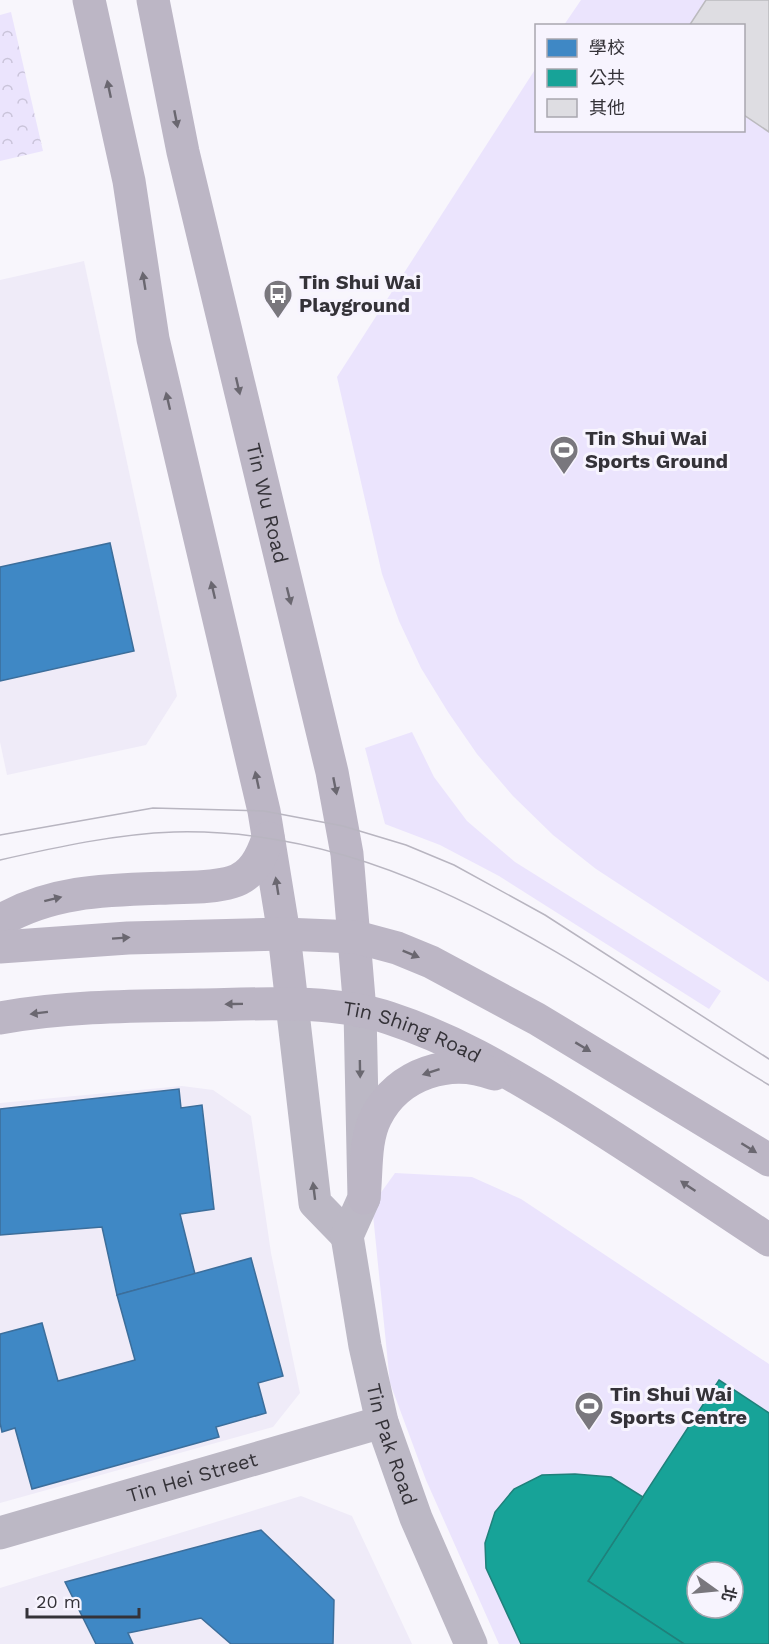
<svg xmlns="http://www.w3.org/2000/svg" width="769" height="1644" viewBox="0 0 769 1644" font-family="'Work Sans','Noto Sans TC',sans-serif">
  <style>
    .built { fill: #efebf8 }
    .grass { fill: #ebe4fd; fill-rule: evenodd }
    .park { fill: url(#park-crowns) }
    .schools { fill: #3f88c5; stroke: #3c6e9b; stroke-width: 1.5 }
    .public { fill: #17a398; stroke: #20817b; stroke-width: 1.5; fill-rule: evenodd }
    .building { fill: #dedde2; stroke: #bbbabe; stroke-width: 1.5 }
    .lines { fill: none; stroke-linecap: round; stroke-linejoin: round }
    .street { stroke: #bcb8c5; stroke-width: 33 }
    .secondary { stroke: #bcb6c5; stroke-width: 33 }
    .tram { stroke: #b8b5c0; stroke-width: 1.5 }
    .oneway { fill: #6a6770 }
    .oneway2 { fill: #6a6870 }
    .labels { text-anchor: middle; stroke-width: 6; stroke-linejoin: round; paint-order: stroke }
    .poi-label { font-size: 20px; font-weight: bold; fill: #343238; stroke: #f7f4fe; text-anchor: start }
    .street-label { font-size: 20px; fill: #343238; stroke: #f7f4fe }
  </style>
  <defs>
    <pattern id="park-crowns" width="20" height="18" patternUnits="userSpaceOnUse" patternTransform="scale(1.5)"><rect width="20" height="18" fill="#ebe4fd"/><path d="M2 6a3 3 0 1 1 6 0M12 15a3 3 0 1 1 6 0" fill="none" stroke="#cac4da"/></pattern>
  </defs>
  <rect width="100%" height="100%" fill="#f8f6fc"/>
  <g class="built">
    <polygon points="84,261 177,696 146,745 7,775 0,742 0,280"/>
    <polygon points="182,1086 213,1090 251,1116 271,1253 300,1393 273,1427 0,1503 0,1103"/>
    <polygon points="301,1496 352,1516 412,1644 0,1644 0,1588"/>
  </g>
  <g class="grass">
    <polygon points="581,0 769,0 769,982 596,869 553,835 513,796 477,754 448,712 421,668 399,621 382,574 337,377 536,68 536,130 744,130 744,26 564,25"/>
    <polygon points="412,732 434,777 467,821 515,862 721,991 709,1009 499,876 440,845 385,824 365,748"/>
    <path d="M395,1173L472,1177L521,1199L769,1364V1644H499L426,1480L390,1383L372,1205ZM697,1572H733V1608H697Z"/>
  </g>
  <polygon class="park" points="11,12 43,151 0,161 0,15"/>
  <g class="schools">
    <polygon points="110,543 134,651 0,681 0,567"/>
    <polygon points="179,1089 181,1108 202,1105 214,1209 180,1214 195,1274 117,1295 102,1227 0,1235 0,1109"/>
    <polygon points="251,1258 283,1376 258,1383 266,1413 216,1427 219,1437 32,1489 15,1428 2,1432 0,1423 0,1334 42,1323 58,1381 135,1360 117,1295"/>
    <polygon points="261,1530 334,1600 333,1644 231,1644 201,1618 128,1633 133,1644 96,1644 65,1582"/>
  </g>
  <g class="public">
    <path d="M719,1380L769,1413V1644H684L588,1581ZM697,1572H733V1608H697Z"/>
    <polygon points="575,1474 611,1477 643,1497 588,1581 684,1644 521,1644 486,1568 485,1543 495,1512 514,1489 542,1475"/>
  </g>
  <polygon class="building" points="706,0 769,0 769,132 744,115 744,26 689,26"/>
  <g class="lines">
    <g class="street">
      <polyline points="292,1004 315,1203 347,1236"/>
      <path id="s1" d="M360,1011L364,1198L347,1236L365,1346L382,1422L416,1518L471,1644"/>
      <path id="s2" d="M0,1533L382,1422"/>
    </g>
    <g class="secondary">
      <polyline points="89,0 129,181 153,339 264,811 284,934 292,1004"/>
      <path id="s3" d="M153,0L183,152L332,772L347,854L360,1011"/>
      <path d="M0,921C52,890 109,890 169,888C189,887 212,888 232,882C253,876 262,856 268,838"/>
      <polyline points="0,947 128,938 284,934 356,937 397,948 431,962 537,1019 769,1160"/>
      <path id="s4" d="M0,1018C66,1006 133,1006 199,1005C260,1004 332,999 389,1018C453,1039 503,1069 559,1103C631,1147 699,1194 769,1240"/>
      <path d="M364,1198C367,1173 364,1140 376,1117C398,1073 451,1057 494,1074"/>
    </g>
    <g class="tram">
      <polyline points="0,835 153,808 264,811 343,826 406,845 454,865 545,915 769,1059"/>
      <path d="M0,860C57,847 116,834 174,832C404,826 583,973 769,1085"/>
    </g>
  </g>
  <defs><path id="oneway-solid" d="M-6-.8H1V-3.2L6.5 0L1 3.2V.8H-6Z" transform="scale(1.5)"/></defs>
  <g class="oneway">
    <use href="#oneway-solid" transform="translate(109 89) rotate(-102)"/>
    <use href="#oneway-solid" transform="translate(176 119) rotate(79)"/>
    <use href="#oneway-solid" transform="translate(144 281) rotate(-99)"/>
    <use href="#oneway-solid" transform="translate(238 386) rotate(77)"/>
    <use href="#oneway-solid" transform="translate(168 401) rotate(-103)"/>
    <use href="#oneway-solid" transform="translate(213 590) rotate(-103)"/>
    <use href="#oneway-solid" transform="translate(289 596) rotate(76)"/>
    <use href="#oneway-solid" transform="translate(257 780) rotate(-102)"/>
    <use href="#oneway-solid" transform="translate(335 786) rotate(79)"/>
    <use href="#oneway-solid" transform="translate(277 886) rotate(-99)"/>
    <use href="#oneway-solid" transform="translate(53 899) rotate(-14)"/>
    <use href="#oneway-solid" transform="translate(121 938) rotate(-4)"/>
    <use href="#oneway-solid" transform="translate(411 954) rotate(22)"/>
    <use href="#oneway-solid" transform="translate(234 1004) rotate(179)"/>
    <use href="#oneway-solid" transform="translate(39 1013) rotate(173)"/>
    <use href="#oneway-solid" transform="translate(583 1047) rotate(31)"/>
    <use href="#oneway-solid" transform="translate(431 1072) rotate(162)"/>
    <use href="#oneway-solid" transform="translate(749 1148) rotate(32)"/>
    <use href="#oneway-solid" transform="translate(688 1186) rotate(-146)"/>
  </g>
  <g class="oneway2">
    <use href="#oneway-solid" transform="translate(360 1069) rotate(89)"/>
    <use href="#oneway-solid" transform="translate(314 1191) rotate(-97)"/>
  </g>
  <defs>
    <g id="bus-pin" transform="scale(1.5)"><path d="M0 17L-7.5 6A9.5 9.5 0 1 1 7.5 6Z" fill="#79777d" stroke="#f7f4fe"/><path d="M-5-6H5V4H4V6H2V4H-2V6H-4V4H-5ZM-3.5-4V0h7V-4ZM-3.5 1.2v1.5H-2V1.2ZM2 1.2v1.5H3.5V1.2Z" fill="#fff"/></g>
    <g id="stadium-pin" transform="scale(1.5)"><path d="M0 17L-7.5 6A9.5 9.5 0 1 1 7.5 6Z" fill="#79777d" stroke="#f7f4fe"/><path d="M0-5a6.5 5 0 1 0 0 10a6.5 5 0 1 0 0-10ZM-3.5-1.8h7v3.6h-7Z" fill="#fff"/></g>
  </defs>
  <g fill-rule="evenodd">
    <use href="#bus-pin" x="278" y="294"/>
    <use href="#stadium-pin" x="564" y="450"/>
    <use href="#stadium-pin" x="589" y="1406"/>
  </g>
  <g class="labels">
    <g class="poi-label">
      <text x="299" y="289">Tin Shui Wai<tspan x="299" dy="23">Playground</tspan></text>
      <text x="585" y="445">Tin Shui Wai<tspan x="585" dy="23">Sports Ground</tspan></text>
      <text x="610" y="1401">Tin Shui Wai<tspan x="610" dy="23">Sports Centre</tspan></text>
    </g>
    <g class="street-label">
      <text dy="7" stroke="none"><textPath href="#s3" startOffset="516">Tin Wu Road</textPath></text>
      <text dy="7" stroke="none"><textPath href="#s4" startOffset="417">Tin Shing Road</textPath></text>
      <text dy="7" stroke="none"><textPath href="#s1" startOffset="442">Tin Pak Road</textPath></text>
      <text dy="7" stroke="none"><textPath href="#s2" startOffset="200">Tin Hei Street</textPath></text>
    </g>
  </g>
  <rect x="535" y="24" width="210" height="108" fill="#f7f4fe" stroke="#a9a6af" stroke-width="1.5"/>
  <rect x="547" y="39" width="30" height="18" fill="#3f88c5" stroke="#a9a6af" stroke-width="1.5"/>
  <text x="589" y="54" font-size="18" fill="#343238">學校</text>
  <rect x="547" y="69" width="30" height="18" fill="#17a398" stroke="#a9a6af" stroke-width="1.5"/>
  <text x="589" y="84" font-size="18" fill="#343238">公共</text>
  <rect x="547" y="99" width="30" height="18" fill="#dedde2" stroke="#a9a6af" stroke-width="1.5"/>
  <text x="589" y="114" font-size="18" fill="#343238">其他</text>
  <g transform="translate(715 1590) rotate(105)"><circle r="28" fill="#f7f4fe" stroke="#a9a6af" stroke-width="1.5"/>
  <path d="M0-4.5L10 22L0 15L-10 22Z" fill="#79777d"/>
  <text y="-9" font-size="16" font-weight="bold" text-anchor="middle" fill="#343238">北</text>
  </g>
  <path d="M27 1608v9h112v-9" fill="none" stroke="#343238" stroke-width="3"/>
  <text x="36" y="1608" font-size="18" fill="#343238" stroke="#f7f4fe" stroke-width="4.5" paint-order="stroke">20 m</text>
</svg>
